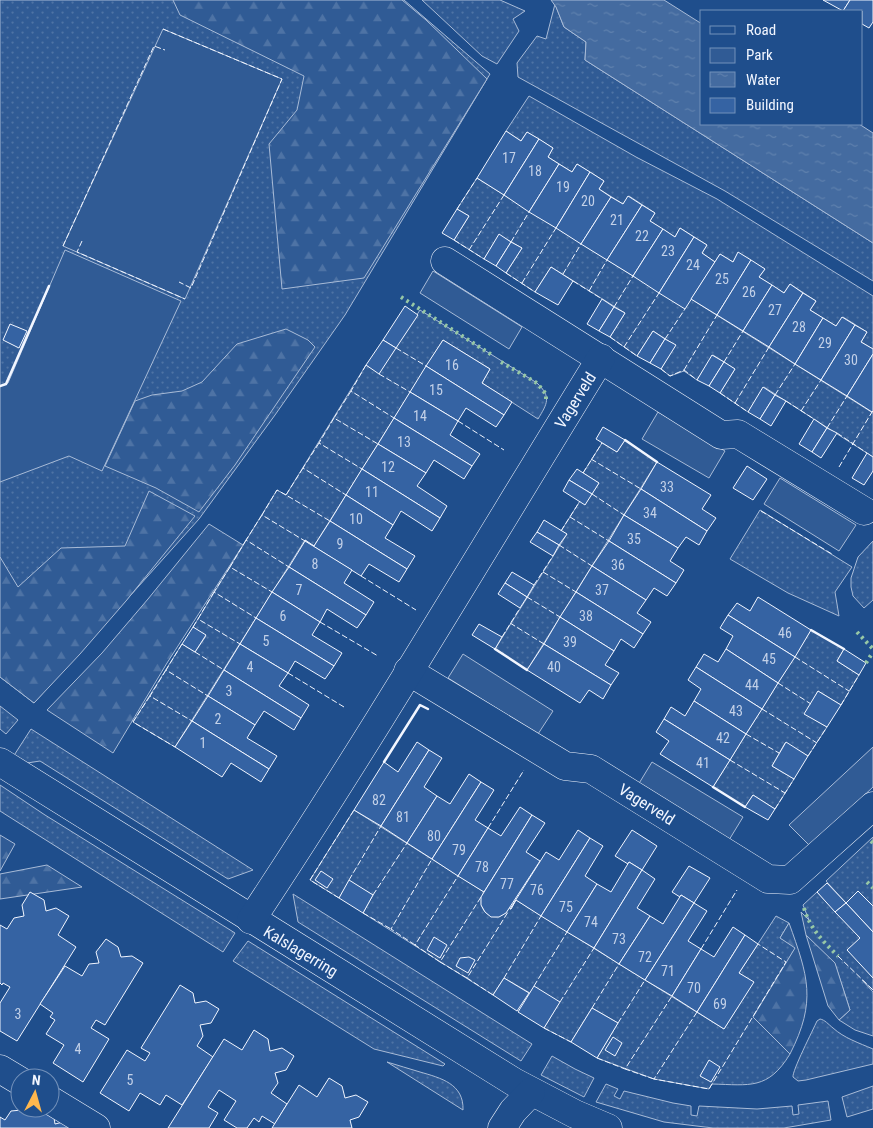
<svg xmlns="http://www.w3.org/2000/svg" width="873" height="1128" viewBox="0 0 873 1128" font-family="'Roboto Condensed',sans-serif">
  <style>
    .green { fill: url(#green-dots); stroke: #a8bbd7 }
    .forest { fill: url(#forest-firs); stroke: #a8bbd7 }
    .built { fill: #305b95; stroke: #a8bbd7 }
    .water { fill: url(#water-ripples); stroke: #a8bbd7 }
    .building { fill: #3563a3; stroke: #f2f6ff }
    .lines { fill: none; stroke-linecap: round; stroke-linejoin: round }
    .minor-casing { stroke: #f2f6ff; stroke-width: 29 }
    .minor { stroke: #1f4e8c; stroke-width: 28 }
    .hedge { stroke: #97c8a6; stroke-width: 4; stroke-dasharray: 2.5 4; stroke-linecap: butt }
    .fence { stroke: #f2f6ff; stroke-width: 1; stroke-dasharray: 6 2.5; stroke-linecap: butt }
    .wall { stroke: #f2f6ff; stroke-width: 2.5 }
    .labels { text-anchor: middle; stroke-width: 4; stroke-linejoin: round; paint-order: stroke }
    .number-label { font-size: 14px; fill: #c3d1e8 }
    .street-label { font-size: 16px; fill: #f2f6ff; stroke: #1f4e8c }
  </style>
  <defs>
    <pattern id="green-dots" width="8" height="8" patternUnits="userSpaceOnUse" patternTransform="scale(1.25)"><rect width="8" height="8" fill="#305b95"/><path d="M2 2h.1M6 6h.1" fill="none" stroke="#4e73a5" stroke-width="1.8" stroke-linecap="round"/></pattern>
    <pattern id="forest-firs" width="22" height="20" patternUnits="userSpaceOnUse" patternTransform="scale(1.25)"><rect width="22" height="20" fill="#305b95"/><path d="M5 1l3.5 6h-7zM16 11l3.5 6h-7z" fill="#4e73a5"/></pattern>
    <pattern id="water-ripples" width="26" height="14" patternUnits="userSpaceOnUse" patternTransform="scale(1.25)"><rect width="26" height="14" fill="#446ba0"/><path d="M2 4q2-2 4 0t4 0M15 11q2-2 4 0t4 0" fill="none" stroke="#5f81ae"/></pattern>
  </defs>
  <rect width="100%" height="100%" fill="#1f4e8c"/>
  <g class="green">
    <polygon points="0,0 404,0 490,74 345,315 275,415 199,519 34,703 0,677"/>
    <polygon points="422,0 500,0 525,11 513,19 519,31 497,64 482,56"/>
    <polygon points="555,4 564,27 586,42 585,60 873,243 873,281 725,191 518,77 517,63 537,36 546,39"/>
    <polygon points="529,96 636,157 717,199 873,296 873,349 861,342 867,332 843,317 836,326 810,310 816,301 790,284 784,293 759,277 765,269 738,253 733,262 720,254 715,262 702,253 707,245 680,228 675,237 650,221 655,213 629,196 623,204 599,189 604,181 577,164 572,172 548,157 553,148 527,132 521,141 506,131"/>
    <polygon points="477,178 633,276 691,299 873,413 873,457 764,387 748,412 720,393 735,369 713,355 697,380 684,371 670,376 661,369 675,345 653,331 637,356 610,337 625,313 551,267 535,292 506,273 522,248 499,235 484,259 454,240 469,216 457,209"/>
    <path d="M420,310L537,383C552,397 547,404 538,419L482,383L490,369L443,340L314,546L305,540L175,747L133,722L182,644L195,652L206,636L193,627L277,490L286,495L366,365L379,373Z"/>
    <polygon points="625,440 657,462 527,670 495,649 567,534 561,531 580,501 585,504 599,483 583,473 602,443 617,452"/>
    <polygon points="760,510 852,567 835,592 839,616 788,593 730,559"/>
    <polygon points="873,541 873,600 864,608 853,596 851,587 851,578 858,557"/>
    <polygon points="811,630 844,649 837,661 859,675 841,705 818,691 805,714 827,727 808,756 785,743 772,766 794,779 775,809 753,795 745,807 713,787"/>
    <polygon points="0,706 18,720 6,734 0,729"/>
    <polygon points="31,729 253,870 228,879 40,761 21,764 11,760"/>
    <polygon points="0,785 45,815 235,933 223,952 0,811"/>
    <path d="M354,810L484,892C473,912 498,927 509,908L511,909L516,900L724,1029L753,982L739,973L776,916L789,923L780,938L796,947L753,1017L790,1054C768,1090 750,1085 712,1084L709,1089L654,1079L597,1058L618,1023L592,1008L571,1042L544,1028L559,1003L534,987L530,993L504,978L493,995L363,913L373,895L349,881L339,898L310,880Z"/>
    <polygon points="873,837 873,906 858,891 846,903 826,881"/>
    <polygon points="817,892 860,938 873,978 873,990 862,980 873,992 873,1036 855,1030 839,1020 850,1010 835,964 806,935 801,912 809,920 803,905"/>
    <polygon points="293,894 532,1044 521,1061 298,922"/>
    <polygon points="248,941 445,1064 443,1066 374,1049 233,961"/>
    <path d="M820,1019C825,1020 828,1024 833,1028C844,1038 859,1043 873,1049V1064L806,1080L798,1081L793,1077C792,1071 813,1030 817,1021Z"/>
    <polygon points="552,1056 575,1069 594,1078 584,1097 541,1075"/>
    <path d="M387,1062C398,1065 409,1069 420,1072C441,1078 464,1084 463,1110Z"/>
    <polygon points="606,1084 618,1089 614,1096 620,1099 624,1091 673,1103 691,1106 691,1115 697,1116 699,1106 757,1109 792,1106 793,1115 799,1114 798,1105 828,1101 831,1120 784,1128 713,1128 664,1122 596,1102"/>
    <polygon points="873,1086 873,1109 847,1117 842,1097"/>
  </g>
  <g class="forest">
    <polygon points="173,0 402,0 426,20 487,79 364,278 282,289 269,144 297,110 304,76 180,15"/>
    <polygon points="286,329 308,340 315,347 235,465 199,512 156,488 105,466 135,401 152,395 182,391 202,382 237,344"/>
    <polygon points="149,491 195,516 126,601 80,654 34,703 0,677 0,557 18,587 61,548 125,546"/>
    <polygon points="209,524 243,545 167,663 113,753 47,710 102,653 148,599"/>
    <polygon points="0,835 15,844 0,871"/>
    <polygon points="47,865 82,887 0,899 0,874"/>
    <path d="M789,923C808,976 817,1001 790,1054L753,1017L795,948L780,938Z"/>
    <polygon points="806,935 835,963 850,1010 839,1020 828,1006"/>
  </g>
  <g class="built">
    <polygon points="163,29 282,79 185,299 63,246"/>
    <polygon points="65,250 181,301 102,471 69,456 0,482 0,386 8,383"/>
    <polygon points="433,271 522,327 509,349 420,293"/>
    <polygon points="658,412 725,451 709,478 642,439"/>
    <polygon points="780,478 856,525 839,551 764,504"/>
    <polygon points="463,654 553,711 538,734 448,678"/>
    <polygon points="873,747 873,787 810,846 789,825"/>
    <polygon points="652,762 743,817 729,840 638,785"/>
  </g>
  <polygon class="water" points="551,0 664,0 702,24 702,124 859,124 873,133 873,243 585,60 586,42 564,27 556,7"/>
  <g class="building">
    <polygon points="823,0 850,0 843,11"/>
    <polygon points="850,0 873,0 873,22 869,28 862,24 862,11 843,11"/>
    <polygon points="506,131 521,141 527,132 539,139 504,195 477,178"/>
    <polygon points="539,139 553,148 548,157 559,164 529,212 504,195"/>
    <polygon points="559,164 572,172 577,164 590,172 556,228 529,212"/>
    <polygon points="590,172 604,181 599,189 611,197 581,244 556,228"/>
    <polygon points="628,196 642,205 607,260 581,244 611,197 623,204"/>
    <polygon points="642,205 655,213 650,221 663,229 633,276 607,260"/>
    <polygon points="457,209 469,216 454,240 442,233"/>
    <polygon points="680,228 694,237 659,293 633,276 663,229 675,237"/>
    <polygon points="499,234 511,242 496,266 484,259"/>
    <polygon points="694,237 707,245 702,253 715,262 685,309 659,293"/>
    <polygon points="511,242 522,248 506,273 496,266"/>
    <polygon points="738,252 751,260 717,315 691,299 720,254 733,262"/>
    <polygon points="751,260 765,269 759,277 772,285 743,331 717,315"/>
    <polygon points="551,267 573,281 558,305 535,292"/>
    <polygon points="790,284 803,293 769,347 743,331 772,285 784,293"/>
    <polygon points="803,293 816,301 810,310 823,318 795,364 769,347"/>
    <polygon points="602,299 614,307 599,331 587,324"/>
    <polygon points="405,306 418,315 396,348 383,340"/>
    <polygon points="614,307 625,313 610,337 599,331"/>
    <polygon points="842,317 855,325 821,380 795,364 823,318 836,326"/>
    <polygon points="10,324 27,331 19,348 3,340"/>
    <polygon points="855,325 867,332 861,342 873,349 873,354 847,396 821,380"/>
    <polygon points="653,331 665,339 650,363 637,356"/>
    <polygon points="665,339 676,345 661,369 650,363"/>
    <polygon points="383,340 396,348 379,374 366,365"/>
    <polygon points="443,340 490,369 482,383 512,402 504,415 426,366"/>
    <polygon points="873,354 873,411 872,412 847,396"/>
    <polygon points="712,355 724,362 709,386 697,380"/>
    <polygon points="724,362 735,369 720,393 709,386"/>
    <polygon points="426,366 504,415 496,427 466,408 458,421 410,392"/>
    <polygon points="763,387 775,395 760,419 748,412"/>
    <polygon points="410,392 458,421 450,435 480,454 472,466 394,418"/>
    <polygon points="775,395 786,401 771,426 760,419"/>
    <polygon points="394,418 472,466 464,479 434,460 426,473 378,444"/>
    <polygon points="814,419 827,428 812,452 799,444"/>
    <polygon points="603,427 625,440 617,452 596,439"/>
    <polygon points="827,428 837,433 821,458 812,452"/>
    <polygon points="378,444 426,473 417,486 447,506 440,518 362,469"/>
    <polygon points="867,453 873,457 873,471 864,485 852,478"/>
    <polygon points="657,462 711,495 702,509 716,518 707,531 641,489"/>
    <polygon points="747,466 767,479 753,500 733,488"/>
    <polygon points="362,469 440,518 432,531 401,511 393,525 346,495"/>
    <polygon points="577,469 599,483 592,494 569,480"/>
    <polygon points="569,480 592,494 585,505 563,491"/>
    <polygon points="641,489 707,531 699,545 686,537 678,548 624,515"/>
    <polygon points="346,495 393,525 385,538 415,556 407,569 330,521"/>
    <polygon points="624,515 678,548 670,561 684,570 676,583 609,541"/>
    <polygon points="544,520 567,534 559,545 537,532"/>
    <polygon points="330,521 407,569 399,582 369,564 361,576 305,541 305,540 314,546"/>
    <polygon points="537,532 559,545 553,556 530,542"/>
    <polygon points="305,541 352,570 344,583 374,602 366,615 289,567"/>
    <polygon points="609,541 676,583 667,596 654,588 646,600 592,566"/>
    <polygon points="592,566 646,600 637,613 651,622 643,634 576,592"/>
    <polygon points="289,567 366,615 357,628 327,609 320,622 272,592"/>
    <polygon points="512,572 534,585 527,597 505,583"/>
    <polygon points="505,583 527,597 520,608 498,594"/>
    <polygon points="272,592 320,622 312,635 342,653 334,666 256,618"/>
    <polygon points="576,592 643,634 634,648 621,639 614,651 560,617"/>
    <polygon points="758,597 811,630 795,657 728,615 737,603 750,611"/>
    <polygon points="728,615 795,657 778,683 726,649 733,636 720,628"/>
    <polygon points="560,617 614,651 605,665 619,673 611,685 544,644"/>
    <polygon points="256,618 334,666 325,679 295,661 288,673 240,644"/>
    <polygon points="479,624 502,637 495,649 472,635"/>
    <polygon points="193,627 206,635 195,652 182,644"/>
    <polygon points="240,644 288,673 279,686 309,705 301,718 224,670"/>
    <polygon points="544,644 611,685 603,699 589,690 580,703 527,670"/>
    <polygon points="726,649 778,683 762,709 696,667 704,654 718,662"/>
    <polygon points="844,649 866,663 859,675 837,661"/>
    <polygon points="696,667 762,709 746,734 694,701 701,689 688,680"/>
    <polygon points="224,670 301,718 294,730 264,711 255,725 208,696"/>
    <polygon points="818,691 841,705 827,727 804,714"/>
    <polygon points="208,696 255,725 247,738 277,756 269,769 192,721"/>
    <polygon points="694,701 746,734 730,760 664,719 671,707 685,716"/>
    <polygon points="664,719 730,760 713,787 660,754 669,741 656,732"/>
    <polygon points="192,721 269,769 261,782 231,763 222,777 175,747"/>
    <polygon points="417,742 429,750 381,826 354,810 384,762 398,772"/>
    <polygon points="786,742 808,756 794,779 772,766"/>
    <polygon points="429,750 442,758 424,787 437,796 407,843 381,826"/>
    <polygon points="469,774 481,782 432,859 407,843 437,796 450,804"/>
    <polygon points="481,782 494,790 475,820 488,828 458,876 432,859"/>
    <polygon points="753,795 775,809 768,820 745,807"/>
    <polygon points="520,807 532,815 484,892 458,876 488,828 501,836"/>
    <polygon points="532,815 545,823 526,852 540,861 506,913 499,917 491,917 485,912 481,905 481,897"/>
    <polygon points="578,830 590,838 541,916 516,900 511,909 510,909 546,852 559,860"/>
    <polygon points="632,830 657,846 642,870 629,862 628,864 615,856"/>
    <polygon points="590,838 603,846 585,876 597,884 567,932 541,916"/>
    <polygon points="629,862 642,870 594,948 567,932 597,884 611,892"/>
    <polygon points="689,866 710,878 694,903 681,895 680,897 672,892"/>
    <polygon points="642,870 655,879 637,908 650,916 619,964 594,948"/>
    <polygon points="321,871 333,879 327,888 315,880"/>
    <polygon points="349,880 373,895 363,913 339,898"/>
    <polygon points="827,883 846,903 835,912 817,892"/>
    <polygon points="858,891 873,906 873,932 846,903"/>
    <polygon points="30,892 44,900 46,911 56,908 69,916 58,935 76,947 17,1041 0,1031 0,1003 10,987 3,983 2,985 0,983 0,925 7,929 14,918 24,916 22,905"/>
    <polygon points="681,895 694,903 645,980 619,964 650,916 663,924"/>
    <polygon points="694,903 707,911 688,941 701,949 672,996 645,980"/>
    <polygon points="846,903 873,932 873,978 847,950 860,938 835,912"/>
    <polygon points="733,927 745,935 697,1012 672,996 701,949 714,957"/>
    <polygon points="745,935 758,944 739,973 754,982 724,1029 697,1012"/>
    <polygon points="434,937 447,945 440,958 427,950"/>
    <polygon points="106,939 118,947 121,957 132,956 143,963 105,1025 96,1020 91,1028 109,1039 83,1082 53,1063 64,1045 46,1034 55,1020 50,1017 53,1013 40,1004 65,966 82,976 89,964 99,963 96,952"/>
    <polygon points="469,957 475,960 468,973 456,966 460,958"/>
    <polygon points="504,978 529,993 517,1011 493,995"/>
    <polygon points="180,985 193,993 195,1003 206,1001 219,1009 211,1023 200,1025 203,1036 197,1046 213,1057 182,1105 166,1095 160,1105 140,1093 129,1111 100,1093 127,1050 145,1061 150,1053 141,1048"/>
    <polygon points="534,986 560,1002 544,1028 518,1012"/>
    <polygon points="592,1008 618,1023 597,1058 571,1042"/>
    <polygon points="254,1030 268,1039 270,1051 282,1048 294,1056 286,1070 275,1073 278,1083 271,1093 287,1104 275,1124 262,1116 259,1122 254,1118 247,1128 237,1128 224,1120 236,1101 219,1090 208,1107 218,1113 209,1128 168,1128 224,1039 242,1050"/>
    <polygon points="613,1037 622,1043 615,1056 605,1050"/>
    <polygon points="709,1060 720,1067 711,1082 700,1076"/>
    <polygon points="329,1078 342,1086 345,1098 356,1095 368,1102 359,1117 350,1120 352,1128 272,1128 299,1085 317,1097"/>
    <polygon points="39,1108 45,1108 53,1112 55,1124 67,1121 78,1128 0,1128 0,1117 5,1120 11,1111 22,1110 33,1116"/>
  </g>
  <g class="lines">
    <g class="minor-casing">
      <g id="minor">
        <polyline points="445,261 721,435 738,434 864,511"/>
        <polyline points="408,671 565,766 591,769 768,879 790,880 873,806"/>
        <polyline points="0,762 514,1082 575,1114 608,1128"/>
        <path d="M251,920C373,736 485,546 601,358"/>
        <polyline points="0,1069 20,1081"/>
        <polyline points="50,1100 96,1128"/>
        <polyline points="502,1128 513,1111 531,1092"/>
      </g>
    </g>
    <use href="#minor" class="minor"/>
    <g class="hedge">
      <polyline points="401,297 492,355"/>
      <polyline points="501,362 537,383 546,394 546,403"/>
      <polyline points="857,632 873,649"/>
      <polyline points="866,663 873,652"/>
      <polyline points="871,841 873,843"/>
      <polyline points="867,882 873,888"/>
      <path d="M804,908C810,929 823,941 838,956"/>
    </g>
    <g class="fence">
      <polyline points="163,29 282,79 191,288 179,282"/>
      <polyline points="457,209 477,178"/>
      <polyline points="454,240 484,259"/>
      <polyline points="82,241 77,252 185,299"/>
      <polyline points="511,242 529,212"/>
      <polyline points="63,246 154,46 165,50"/>
      <polyline points="469,250 504,195"/>
      <polyline points="506,273 535,292"/>
      <polyline points="563,274 581,244"/>
      <polyline points="573,281 602,299"/>
      <polyline points="522,283 556,228"/>
      <polyline points="589,291 607,260"/>
      <polyline points="614,307 633,276"/>
      <polyline points="610,337 637,356"/>
      <polyline points="665,339 685,309"/>
      <polyline points="624,347 659,293"/>
      <polyline points="396,348 426,366"/>
      <polyline points="724,362 743,331"/>
      <polyline points="366,365 351,391 394,418"/>
      <polyline points="661,369 670,376 684,370 697,380"/>
      <polyline points="684,370 717,315"/>
      <polyline points="379,374 410,392"/>
      <polyline points="351,391 334,418 378,444"/>
      <polyline points="720,393 748,412"/>
      <polyline points="775,395 795,364"/>
      <polyline points="786,401 814,419"/>
      <polyline points="735,403 769,347"/>
      <polyline points="801,411 821,380"/>
      <polyline points="334,418 319,443 362,469"/>
      <polyline points="458,421 504,450"/>
      <polyline points="827,428 847,396"/>
      <polyline points="837,433 867,453"/>
      <polyline points="319,443 303,468 346,495"/>
      <polyline points="591,459 641,489"/>
      <polyline points="839,467 872,412"/>
      <polyline points="303,468 286,495 330,521"/>
      <polyline points="583,473 602,443"/>
      <polyline points="592,494 624,515"/>
      <polyline points="286,495 277,490 262,515 305,541"/>
      <polyline points="761,511 832,554"/>
      <polyline points="262,515 246,540 289,567"/>
      <polyline points="570,517 609,541"/>
      <polyline points="561,531 580,501"/>
      <polyline points="246,540 230,567 272,592"/>
      <polyline points="559,545 592,566"/>
      <polyline points="230,567 214,592 256,618"/>
      <polyline points="543,572 576,592"/>
      <polyline points="361,576 416,610"/>
      <polyline points="534,585 553,556"/>
      <polyline points="214,592 198,619 240,644"/>
      <polyline points="527,597 560,617"/>
      <polyline points="320,622 378,656"/>
      <polyline points="510,623 544,644"/>
      <polyline points="193,627 198,619"/>
      <polyline points="502,637 520,608"/>
      <polyline points="182,644 166,670 208,696"/>
      <polyline points="195,652 224,670"/>
      <polyline points="795,657 849,691"/>
      <polyline points="166,670 150,696 192,721"/>
      <polyline points="288,673 344,707"/>
      <polyline points="778,683 811,704"/>
      <polyline points="150,696 133,722 175,747"/>
      <polyline points="841,705 859,675"/>
      <polyline points="762,709 817,743"/>
      <polyline points="746,734 779,753"/>
      <polyline points="808,756 827,727"/>
      <polyline points="730,760 785,793"/>
      <polyline points="775,809 794,779"/>
      <polyline points="488,828 524,770"/>
      <polyline points="349,880 381,826"/>
      <polyline points="373,895 407,843"/>
      <polyline points="339,898 310,880 354,810"/>
      <polyline points="363,913 391,929"/>
      <polyline points="415,945 391,929 432,859"/>
      <polyline points="701,949 737,890"/>
      <polyline points="838,956 873,990"/>
      <polyline points="440,962 415,945 458,876"/>
      <polyline points="467,978 440,962 481,897"/>
      <polyline points="504,978 541,916"/>
      <polyline points="534,986 567,932"/>
      <polyline points="493,995 467,978 508,912"/>
      <polyline points="560,1002 594,948"/>
      <polyline points="592,1008 619,964"/>
      <polyline points="697,1012 654,1079 709,1089 786,962 758,944"/>
      <polyline points="618,1023 645,980"/>
      <polyline points="544,1028 571,1042"/>
      <polyline points="597,1058 625,1069"/>
      <polyline points="654,1079 625,1069 672,996"/>
    </g>
    <g class="wall">
      <polyline points="0,386 6,384 49,286"/>
      <polyline points="625,440 657,462"/>
      <polyline points="811,630 844,649"/>
      <polyline points="495,649 527,670"/>
      <polyline points="384,762 420,705 428,709"/>
      <polyline points="713,787 745,807"/>
    </g>
  </g>
  <g class="labels">
    <g class="number-label">
      <text x="509" y="163">17</text>
      <text x="535" y="176">18</text>
      <text x="563" y="192">19</text>
      <text x="588" y="206">20</text>
      <text x="617" y="225">21</text>
      <text x="642" y="241">22</text>
      <text x="668" y="256">23</text>
      <text x="693" y="270">24</text>
      <text x="722" y="284">25</text>
      <text x="749" y="297">26</text>
      <text x="775" y="315">27</text>
      <text x="799" y="332">28</text>
      <text x="825" y="348">29</text>
      <text x="851" y="365">30</text>
      <text x="452" y="370">16</text>
      <text x="436" y="395">15</text>
      <text x="420" y="421">14</text>
      <text x="404" y="447">13</text>
      <text x="388" y="472">12</text>
      <text x="667" y="492">33</text>
      <text x="372" y="497">11</text>
      <text x="650" y="518">34</text>
      <text x="356" y="524">10</text>
      <text x="634" y="544">35</text>
      <text x="340" y="549">9</text>
      <text x="315" y="569">8</text>
      <text x="618" y="570">36</text>
      <text x="299" y="595">7</text>
      <text x="602" y="595">37</text>
      <text x="283" y="621">6</text>
      <text x="586" y="621">38</text>
      <text x="785" y="638">46</text>
      <text x="266" y="646">5</text>
      <text x="570" y="647">39</text>
      <text x="769" y="664">45</text>
      <text x="250" y="672">4</text>
      <text x="554" y="672">40</text>
      <text x="752" y="690">44</text>
      <text x="229" y="696">3</text>
      <text x="736" y="716">43</text>
      <text x="218" y="724">2</text>
      <text x="723" y="743">42</text>
      <text x="203" y="748">1</text>
      <text x="703" y="768">41</text>
      <text x="379" y="805">82</text>
      <text x="403" y="822">81</text>
      <text x="434" y="841">80</text>
      <text x="459" y="855">79</text>
      <text x="482" y="872">78</text>
      <text x="507" y="889">77</text>
      <text x="537" y="895">76</text>
      <text x="566" y="912">75</text>
      <text x="591" y="927">74</text>
      <text x="619" y="944">73</text>
      <text x="645" y="962">72</text>
      <text x="668" y="976">71</text>
      <text x="694" y="993">70</text>
      <text x="720" y="1009">69</text>
      <text x="18" y="1019">3</text>
      <text x="78" y="1054">4</text>
      <text x="130" y="1085">5</text>
    </g>
    <g class="street-label">
      <text transform="translate(575 400) rotate(-58)" y="6">Vagerveld</text>
      <text transform="translate(647 804) rotate(32)" y="6">Vagerveld</text>
      <text transform="translate(301 951) rotate(31)" y="6">Kalslagerring</text>
    </g>
  </g>
  <rect x="700" y="10" width="162" height="115" fill="#1f4e8c" stroke="#7391ba"/>
  <rect x="710" y="26" width="25" height="8" fill="#1f4e8c" stroke="#7391ba"/>
  <text x="746" y="35" font-size="15" fill="#f2f6ff">Road</text>
  <rect x="710" y="48" width="25" height="15" fill="#305b95" stroke="#7391ba"/>
  <text x="746" y="60" font-size="15" fill="#f2f6ff">Park</text>
  <rect x="710" y="72" width="25" height="15" fill="url(#water-ripples)" stroke="#7391ba"/>
  <text x="746" y="85" font-size="15" fill="#f2f6ff">Water</text>
  <rect x="710" y="98" width="25" height="15" fill="#3563a3" stroke="#7391ba"/>
  <text x="746" y="110" font-size="15" fill="#f2f6ff">Building</text>
  <g transform="translate(35 1093) rotate(6)"><circle r="24" fill="#1f4e8c" stroke="#7391ba"/>
  <path d="M0-4L9 19L0 12L-9 19Z" fill="#ffb74d"/>
  <text y="-8" font-size="14" font-weight="bold" text-anchor="middle" fill="#f2f6ff">N</text>
  </g>
</svg>
